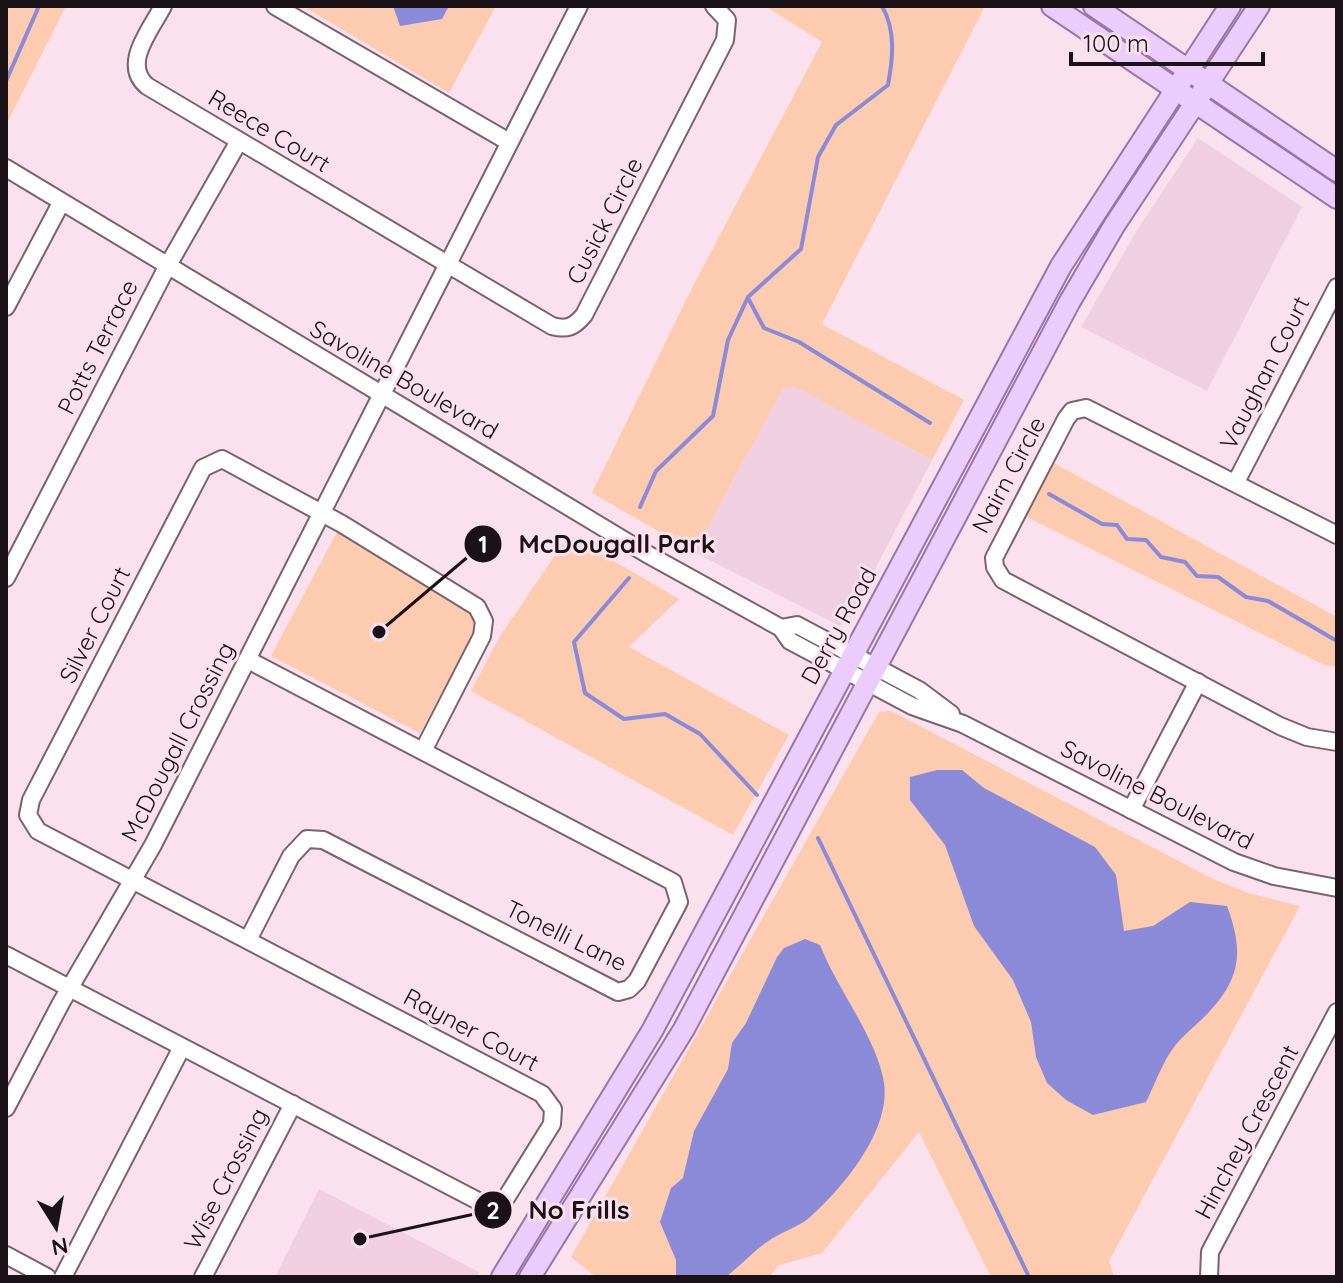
<svg xmlns="http://www.w3.org/2000/svg" width="1343" height="1283" viewBox="0 0 1343 1283" font-family="Quicksand,sans-serif">
  <style>
    .built { fill: #f0cfe0 }
    .green { fill: #fccbb0 }
    .water { fill: #8a8ad9 }
    .lines { fill: none; stroke-linecap: round; stroke-linejoin: round }
    .stream { stroke: #8a8ad9; stroke-width: 4 }
    .minor-casing { stroke: #7a626e; stroke-width: 20 }
    .major-casing { stroke: #9a75a9; stroke-width: 24 }
    .minor { stroke: #fff; stroke-width: 16 }
    .major { stroke: #ecccfa; stroke-width: 20 }
    .labels { text-anchor: middle; stroke-width: 6; stroke-linejoin: round; paint-order: stroke }
    .street-label { font-size: 24px; fill: #1b1217; stroke: #fbe0ee }
    .leader { fill: none; stroke: #1b1217; stroke-width: 3 }
    .callout-dot { fill: #1b1217; stroke: #fbe0ee; stroke-width: 3 }
    .mark-label { font-size: 24px; text-anchor: middle; font-weight: bold; fill: #fff }
    .callout-label { font-size: 26px; text-anchor: middle; font-weight: bold; fill: #1b1217; stroke: #fbe0ee; stroke-width: 6; stroke-linejoin: round; paint-order: stroke }
  </style>
  <rect width="100%" height="100%" fill="#fbe0ee"/>
  <g class="built">
    <polygon points="1198,138 1302,207 1207,391 1081,327 1139,227"/>
    <polygon points="793,385 932,460 849,619 840,626 694,552 783,389"/>
    <polygon points="319,1189 479,1272 477,1277 275,1277"/>
  </g>
  <g class="green">
    <polygon points="6,6 66,6 6,125"/>
    <polygon points="303,6 496,6 449,93"/>
    <polygon points="765,6 985,6 822,324 964,400 932,460 794,386 783,389 694,552 592,493 692,288 822,42"/>
    <polygon points="1052,462 1337,617 1337,667 1324,665 1025,516"/>
    <polygon points="337,532 473,616 476,629 420,733 271,656"/>
    <polygon points="569,535 679,599 629,647 789,735 733,835 471,691 500,636"/>
    <polygon points="891,711 1213,879 1248,893 1300,906 1109,1261 1114,1277 991,1277 919,1132 822,1253 779,1265 769,1277 596,1277 571,1257 879,712"/>
  </g>
  <g class="water">
    <polygon points="393,6 449,6 442,19 400,26"/>
    <path d="M937,770H962L984,788L1095,847L1116,875L1124,931L1153,926L1190,902L1227,906C1243,949 1242,977 1209,1012C1197,1025 1184,1034 1174,1047C1162,1063 1155,1084 1146,1102L1093,1115L1066,1100L1047,1083L1036,1057L1031,1022L1013,980L974,926L945,845L910,800V777Z"/>
    <path d="M805,939L820,945C837,989 877,1038 884,1083C891,1131 842,1189 809,1218C797,1228 780,1232 767,1242C756,1249 733,1273 725,1277C713,1282 689,1277 676,1277V1260L660,1222L671,1188L683,1178L694,1131L728,1069L732,1043L746,1023L777,957L784,948Z"/>
  </g>
  <g class="lines">
    <g class="stream">
      <polyline points="6,81 39,6"/>
      <polyline points="748,298 764,328 799,342 930,423"/>
      <polyline points="1049,494 1102,524 1117,525 1127,539 1146,540 1161,557 1185,562 1197,576 1218,577 1246,597 1268,601 1337,641"/>
      <path d="M640,507L656,471L713,416L728,340L748,297L801,249L818,157L836,125L888,85C893,58 896,31 882,6"/>
      <polyline points="629,578 574,642 585,693 624,719 665,714 700,734 757,795"/>
      <polyline points="818,838 1029,1277"/>
    </g>
    <g class="minor-casing">
      <g id="minor">
        <path d="M163,6C151,30 121,64 147,86L552,326C567,330 574,327 584,315L725,40L727,20L714,6"/>
        <polyline points="275,6 509,142"/>
        <polyline points="6,168 647,554 781,628 790,641 912,706 963,724 1234,862 1274,876 1337,888"/>
        <polyline points="6,307 61,203"/>
        <polyline points="1236,482 1337,287"/>
        <polyline points="1337,535 1086,408 1072,411 1066,419 994,558 995,567 1003,580 1280,726 1307,737 1337,742"/>
        <polyline points="6,578 167,267 239,141"/>
        <polyline points="781,628 797,625 919,690 951,714"/>
        <polyline points="1131,810 1198,682"/>
        <polyline points="248,940 291,856 307,839 323,840 618,992 629,989 637,981 679,902 673,882 248,660"/>
        <polyline points="6,955 482,1203 498,1203 506,1198 552,1124 553,1109 542,1094 38,831 28,815 31,800 203,468 222,459 342,524 477,607 484,621 482,636 423,751"/>
        <polyline points="6,1108 61,1003 153,845 579,6"/>
        <polyline points="6,1255 47,1277"/>
        <polyline points="63,1277 182,1047"/>
        <polyline points="203,1277 293,1104"/>
        <polyline points="1209,1277 1210,1252 1337,1012"/>
      </g>
    </g>
    <g class="major-casing">
      <g id="major">
        <polyline points="1052,6 1337,198"/>
        <polyline points="1094,6 1337,171"/>
        <polyline points="502,1277 652,1031 1061,266 1230,6"/>
        <polyline points="530,1277 684,1029 1069,303 1114,226 1259,6"/>
      </g>
    </g>
    <use href="#minor" class="minor"/>
    <use href="#major" class="major"/>
  </g>
  <g class="labels">
    <g class="street-label">
      <text transform="translate(269 131) rotate(31)" y="8">Reece Court</text>
      <text transform="translate(605 221) rotate(-63)" y="8">Cusick Circle</text>
      <text transform="translate(98 347) rotate(-63)" y="8">Potts Terrace</text>
      <text transform="translate(1265 373) rotate(-63)" y="8">Vaughan Court</text>
      <text transform="translate(404 380) rotate(30)" y="8">Savoline Boulevard</text>
      <text transform="translate(1009 475) rotate(-62)" y="8">Nairn Circle</text>
      <text transform="translate(95 625) rotate(-63)" y="8">Silver Court</text>
      <text transform="translate(839 626) rotate(-61)" y="8">Derry Road</text>
      <text transform="translate(178 742) rotate(-63)" y="8">McDougall Crossing</text>
      <text transform="translate(1157 795) rotate(27)" y="8">Savoline Boulevard</text>
      <text transform="translate(566 936) rotate(26)" y="8">Tonelli Lane</text>
      <text transform="translate(471 1030) rotate(28)" y="8">Rayner Court</text>
      <text transform="translate(1247 1132) rotate(-62)" y="8">Hinchey Crescent</text>
      <text transform="translate(226 1179) rotate(-63)" y="8">Wise Crossing</text>
    </g>
  </g>
  <path class="leader" d="M379 632L483 544M360 1239L493 1210"/>
  <g class="callout-dot">
    <circle cx="379" cy="632" r="8"/>
    <circle cx="360" cy="1239" r="8"/>
    <circle cx="483" cy="544" r="20"/>
    <circle cx="493" cy="1210" r="20"/>
  </g>
  <g class="mark-label">
    <text x="483" y="553">1</text>
    <text x="493" y="1219">2</text>
  </g>
  <g class="callout-label">
    <text x="617" y="553">McDougall Park</text>
    <text x="579" y="1219">No Frills</text>
  </g>
  <rect width="1343" height="1283" fill="none" stroke="#1b1217" stroke-width="16"/>
  <g transform="translate(56 1227) rotate(169)" stroke="#fbe0ee" stroke-width="6" paint-order="stroke">
  <path d="M0-6L14 30L0 20L-14 30Z" fill="#1b1217"/>
  <text y="-12" font-size="22" font-weight="bold" text-anchor="middle" fill="#1b1217">N</text>
  </g>
  <path d="M1071 52v12h192v-12" fill="none" stroke="#1b1217" stroke-width="4"/>
  <text x="1083" y="52" font-size="24" fill="#1b1217" stroke="#fbe0ee" stroke-width="6" paint-order="stroke">100 m</text>
</svg>
